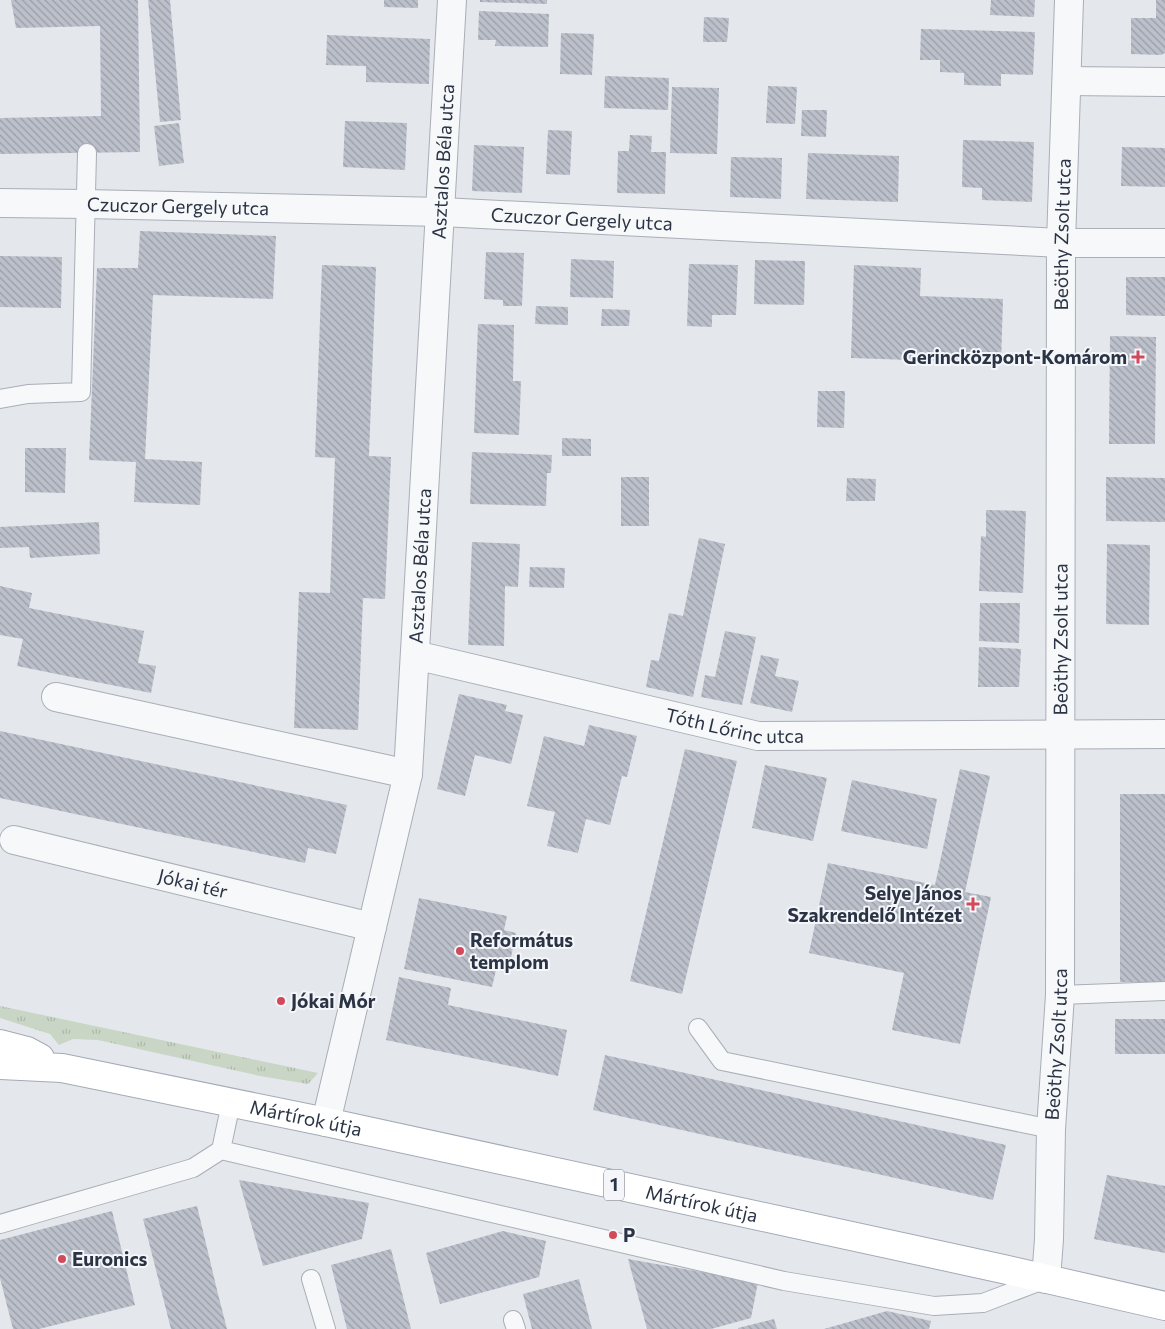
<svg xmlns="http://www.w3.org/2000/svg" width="1165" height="1329" viewBox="0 0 1165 1329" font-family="Commissioner,sans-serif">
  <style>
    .grass { fill: url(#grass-tufts) }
    .building { fill: url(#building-back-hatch) }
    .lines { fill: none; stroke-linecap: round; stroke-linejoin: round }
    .service-casing { stroke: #a9aeb7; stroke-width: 20 }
    .minor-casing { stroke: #a9aeb7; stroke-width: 30 }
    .primary-casing { stroke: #a3abb8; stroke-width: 30 }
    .service { stroke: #f7f8fa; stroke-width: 18 }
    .minor { stroke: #f7f8fa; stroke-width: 28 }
    .primary { stroke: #fff; stroke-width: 28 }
    .poi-dot { fill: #d1495b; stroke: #f4f6f9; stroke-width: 2 }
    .labels { text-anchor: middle; stroke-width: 4; stroke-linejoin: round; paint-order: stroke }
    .shield { fill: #f4f6f9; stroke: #676e7b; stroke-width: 1 }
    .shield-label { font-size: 18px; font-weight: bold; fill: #2b3445 }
    .street-label { font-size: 19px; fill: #2b3445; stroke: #f4f6f9 }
    .poi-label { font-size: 19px; font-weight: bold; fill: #2b3445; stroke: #f4f6f9; text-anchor: start }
  </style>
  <defs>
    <pattern id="grass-tufts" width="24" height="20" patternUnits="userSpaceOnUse" patternTransform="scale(1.25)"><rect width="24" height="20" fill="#c9d6c5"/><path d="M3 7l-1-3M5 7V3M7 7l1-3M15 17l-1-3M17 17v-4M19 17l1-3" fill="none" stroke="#adb8ab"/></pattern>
    <pattern id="building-back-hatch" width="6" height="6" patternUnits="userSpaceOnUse" patternTransform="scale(1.25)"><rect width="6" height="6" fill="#bbc0ca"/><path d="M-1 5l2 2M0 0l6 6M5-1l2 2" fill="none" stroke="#989da6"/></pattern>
  </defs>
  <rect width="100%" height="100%" fill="#e4e7ec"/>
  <polygon class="grass" points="0,1006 318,1073 308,1084 260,1076 98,1040 73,1039 59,1045 50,1034 0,1018"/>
  <g class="building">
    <polygon points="11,0 138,0 140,152 0,154 0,118 101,116 100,26 16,28"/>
    <polygon points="148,0 170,0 181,120 160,122"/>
    <polygon points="384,0 418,0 418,8 384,7"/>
    <polygon points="480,0 547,0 547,4 480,2"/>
    <polygon points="991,0 1035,0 1034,17 990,15"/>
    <polygon points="1156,0 1165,0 1165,53 1161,55 1131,54 1131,18 1156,18"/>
    <polygon points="479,11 549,14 548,47 495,46 496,40 478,40"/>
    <polygon points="704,17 729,18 727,42 703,42"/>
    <polygon points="921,29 1035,32 1033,75 1001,74 1001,86 964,85 964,73 940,72 940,60 920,60"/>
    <polygon points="561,33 594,34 592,75 560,74"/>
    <polygon points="327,35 430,39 429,84 366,82 366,66 326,65"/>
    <polygon points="605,76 669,78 668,110 604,108"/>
    <polygon points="768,86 797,87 795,124 766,123"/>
    <polygon points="672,87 719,88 717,154 670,153"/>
    <polygon points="802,110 827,110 826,137 801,136"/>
    <polygon points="345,121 407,123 405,170 343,167"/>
    <polygon points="179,123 184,163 159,166 154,126"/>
    <polygon points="548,130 572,131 570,175 546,174"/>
    <polygon points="630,135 652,136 651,152 666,152 665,194 617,193 618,151 629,151"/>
    <polygon points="963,140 1034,142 1032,202 982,200 982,188 962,187"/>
    <polygon points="474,145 524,147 522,193 472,191"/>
    <polygon points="1122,147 1165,148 1165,187 1121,186"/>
    <polygon points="808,153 899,156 898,202 806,199"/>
    <polygon points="731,157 782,158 781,199 730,197"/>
    <polygon points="140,231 276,236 273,299 153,295 145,459 202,462 200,505 134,502 136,462 89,460 97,268 138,268"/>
    <polygon points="486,252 524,253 522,306 503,306 503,300 484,299"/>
    <polygon points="0,256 62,257 61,308 0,307"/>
    <polygon points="571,259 614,261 613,298 570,297"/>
    <polygon points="755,260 805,261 804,305 754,304"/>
    <polygon points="689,264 738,265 736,315 712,315 712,327 687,326"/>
    <polygon points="322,265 376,267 369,456 391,457 385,599 363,598 358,730 294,728 299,592 330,593 335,458 315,457"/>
    <polygon points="854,265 921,268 920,296 1003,299 1001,363 851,358"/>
    <polygon points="1126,277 1165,277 1165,316 1126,315"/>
    <polygon points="536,306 568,307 568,325 535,324"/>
    <polygon points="602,309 630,310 629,326 601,326"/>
    <polygon points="478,324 514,325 513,381 521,381 519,435 474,433"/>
    <polygon points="1110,336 1156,337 1155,444 1109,444"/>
    <polygon points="818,391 845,391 844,428 817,427"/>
    <polygon points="562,438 591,439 591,456 562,456"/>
    <polygon points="25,448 66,448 65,493 25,492"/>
    <polygon points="472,452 552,455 551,473 547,473 546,506 470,504"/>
    <rect x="621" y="477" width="28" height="49"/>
    <polygon points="1106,477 1165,478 1165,522 1106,521"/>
    <polygon points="847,478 876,479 875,501 846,501"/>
    <polygon points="986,510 1026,511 1023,593 979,591 981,536 986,537"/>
    <polygon points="99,522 100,554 30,558 29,547 0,548 0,527"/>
    <polygon points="699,538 725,544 693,697 646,687 651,660 659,661 669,613 683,616"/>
    <polygon points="472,542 520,544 518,587 505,586 504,646 468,645"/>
    <polygon points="1107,544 1150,545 1149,625 1106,624"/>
    <polygon points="530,567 565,568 564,588 529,587"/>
    <polygon points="0,586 32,593 29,608 144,631 138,663 156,666 151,693 17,666 23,639 0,635"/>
    <polygon points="980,603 1020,603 1019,643 979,641"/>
    <polygon points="725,631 756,637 742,705 701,697 705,675 715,677"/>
    <polygon points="979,647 1021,649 1019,687 978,687"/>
    <polygon points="761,655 779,659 775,676 799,681 792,712 750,703"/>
    <polygon points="459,694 507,705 505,711 523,715 511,764 475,755 465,796 437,789"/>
    <polygon points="589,725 637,736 627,777 622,776 610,825 586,819 578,853 547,846 555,812 527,806 544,736 584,746"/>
    <polygon points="0,731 347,805 336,854 308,848 305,863 0,798"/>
    <polygon points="685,749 737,761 682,994 630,981"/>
    <polygon points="765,765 827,778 813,841 752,828"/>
    <polygon points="960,769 990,776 965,892 991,897 960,1044 892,1030 904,973 809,953 828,863 935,885"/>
    <polygon points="852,780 937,799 927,849 841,831"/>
    <rect x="1120" y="794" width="45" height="188"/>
    <polygon points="419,898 507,916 504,930 516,933 508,972 496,970 492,987 404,969"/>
    <polygon points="399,977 451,988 448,1005 567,1030 558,1076 386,1040"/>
    <rect x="1115" y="1019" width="50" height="35"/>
    <polygon points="605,1055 1006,1145 993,1200 593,1110"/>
    <polygon points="1107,1175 1165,1186 1165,1253 1094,1239"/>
    <polygon points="239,1180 369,1203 362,1239 263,1266"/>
    <polygon points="197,1206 217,1290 227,1329 171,1329 143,1219"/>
    <polygon points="112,1211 135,1305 39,1329 13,1329 0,1278 0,1240"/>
    <polygon points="503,1231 546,1241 539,1277 440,1304 426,1253"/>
    <polygon points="391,1249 411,1329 347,1329 331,1265"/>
    <polygon points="628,1259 758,1282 751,1318 711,1329 647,1329"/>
    <polygon points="579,1279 592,1329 532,1329 523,1294"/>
    <polygon points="887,1311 931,1321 929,1329 824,1329"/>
    <polygon points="774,1319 777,1329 738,1329 738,1328"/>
  </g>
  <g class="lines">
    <g class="service-casing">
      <g id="service">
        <polyline points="0,399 28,394 81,392 87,153"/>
        <polyline points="1060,995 1165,991"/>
        <polyline points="698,1028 722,1061 1051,1129"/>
        <polyline points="231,1103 221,1150 784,1281 934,1306 983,1303 1046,1279"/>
        <polyline points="0,1224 193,1168 221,1150"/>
        <polyline points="311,1279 326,1329"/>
        <polyline points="513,1320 516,1329"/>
      </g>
    </g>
    <g class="minor-casing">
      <g id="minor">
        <polyline points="1067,81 1165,82"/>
        <path id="s1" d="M0,203L85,204L442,212L1061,243H1165"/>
        <path id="s2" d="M415,655L758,736L1165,734"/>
        <polyline points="56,697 408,774"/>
        <path id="s3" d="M14,840L372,927"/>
        <path id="s4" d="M326,1122L408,774L452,0"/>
        <path id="s5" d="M1046,1279L1049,1239L1051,1129L1060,995L1061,243L1069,0"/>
      </g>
    </g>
    <g class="primary-casing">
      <g id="primary">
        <polyline points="0,1044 27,1051 40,1058"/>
        <path id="s6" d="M0,1065L62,1068L326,1122L1003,1269L1165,1306"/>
      </g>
    </g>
    <use href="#service" class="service"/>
    <use href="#minor" class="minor"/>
    <use href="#primary" class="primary"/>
  </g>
  <g class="poi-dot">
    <path d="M1135.5 349.5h5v5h5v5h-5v5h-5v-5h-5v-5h5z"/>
    <path d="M970.5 896.5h5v5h5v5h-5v5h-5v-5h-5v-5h5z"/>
    <circle cx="460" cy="951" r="5"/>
    <circle cx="281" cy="1001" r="5"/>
    <circle cx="613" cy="1235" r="5"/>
    <circle cx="62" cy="1259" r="5"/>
  </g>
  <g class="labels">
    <rect class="shield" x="604" y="1169.5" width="20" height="31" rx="4"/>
    <g class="shield-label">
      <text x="614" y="1191">1</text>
    </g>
    <g class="street-label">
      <text dy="7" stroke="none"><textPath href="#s4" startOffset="971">Asztalos Béla utca</textPath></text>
      <text dy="7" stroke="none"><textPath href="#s1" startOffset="178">Czuczor Gergely utca</textPath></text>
      <text dy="7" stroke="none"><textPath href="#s1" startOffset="582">Czuczor Gergely utca</textPath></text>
      <text dy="7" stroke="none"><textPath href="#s5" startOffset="1045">Beöthy Zsolt utca</textPath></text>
      <text dy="7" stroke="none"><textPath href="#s4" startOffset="566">Asztalos Béla utca</textPath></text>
      <text dy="7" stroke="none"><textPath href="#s5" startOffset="640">Beöthy Zsolt utca</textPath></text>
      <text dy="7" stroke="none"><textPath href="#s2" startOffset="328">Tóth Lőrinc utca</textPath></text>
      <text dy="7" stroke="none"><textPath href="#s3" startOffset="184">Jókai tér</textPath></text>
      <text dy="7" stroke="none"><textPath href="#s5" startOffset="235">Beöthy Zsolt utca</textPath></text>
      <text dy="7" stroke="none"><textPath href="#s6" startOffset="311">Mártírok útja</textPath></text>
      <text dy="7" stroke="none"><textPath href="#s6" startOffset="716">Mártírok útja</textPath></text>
    </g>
    <g class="poi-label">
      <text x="1127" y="364" text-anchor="end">Gerincközpont-Komárom</text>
      <text x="962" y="900" text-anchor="end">Selye János<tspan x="962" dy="22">Szakrendelő Intézet</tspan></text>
      <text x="470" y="947">Református<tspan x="470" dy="22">templom</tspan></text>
      <text x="291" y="1008">Jókai Mór</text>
      <text x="623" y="1242">P</text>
      <text x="72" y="1266">Euronics</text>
    </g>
  </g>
</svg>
